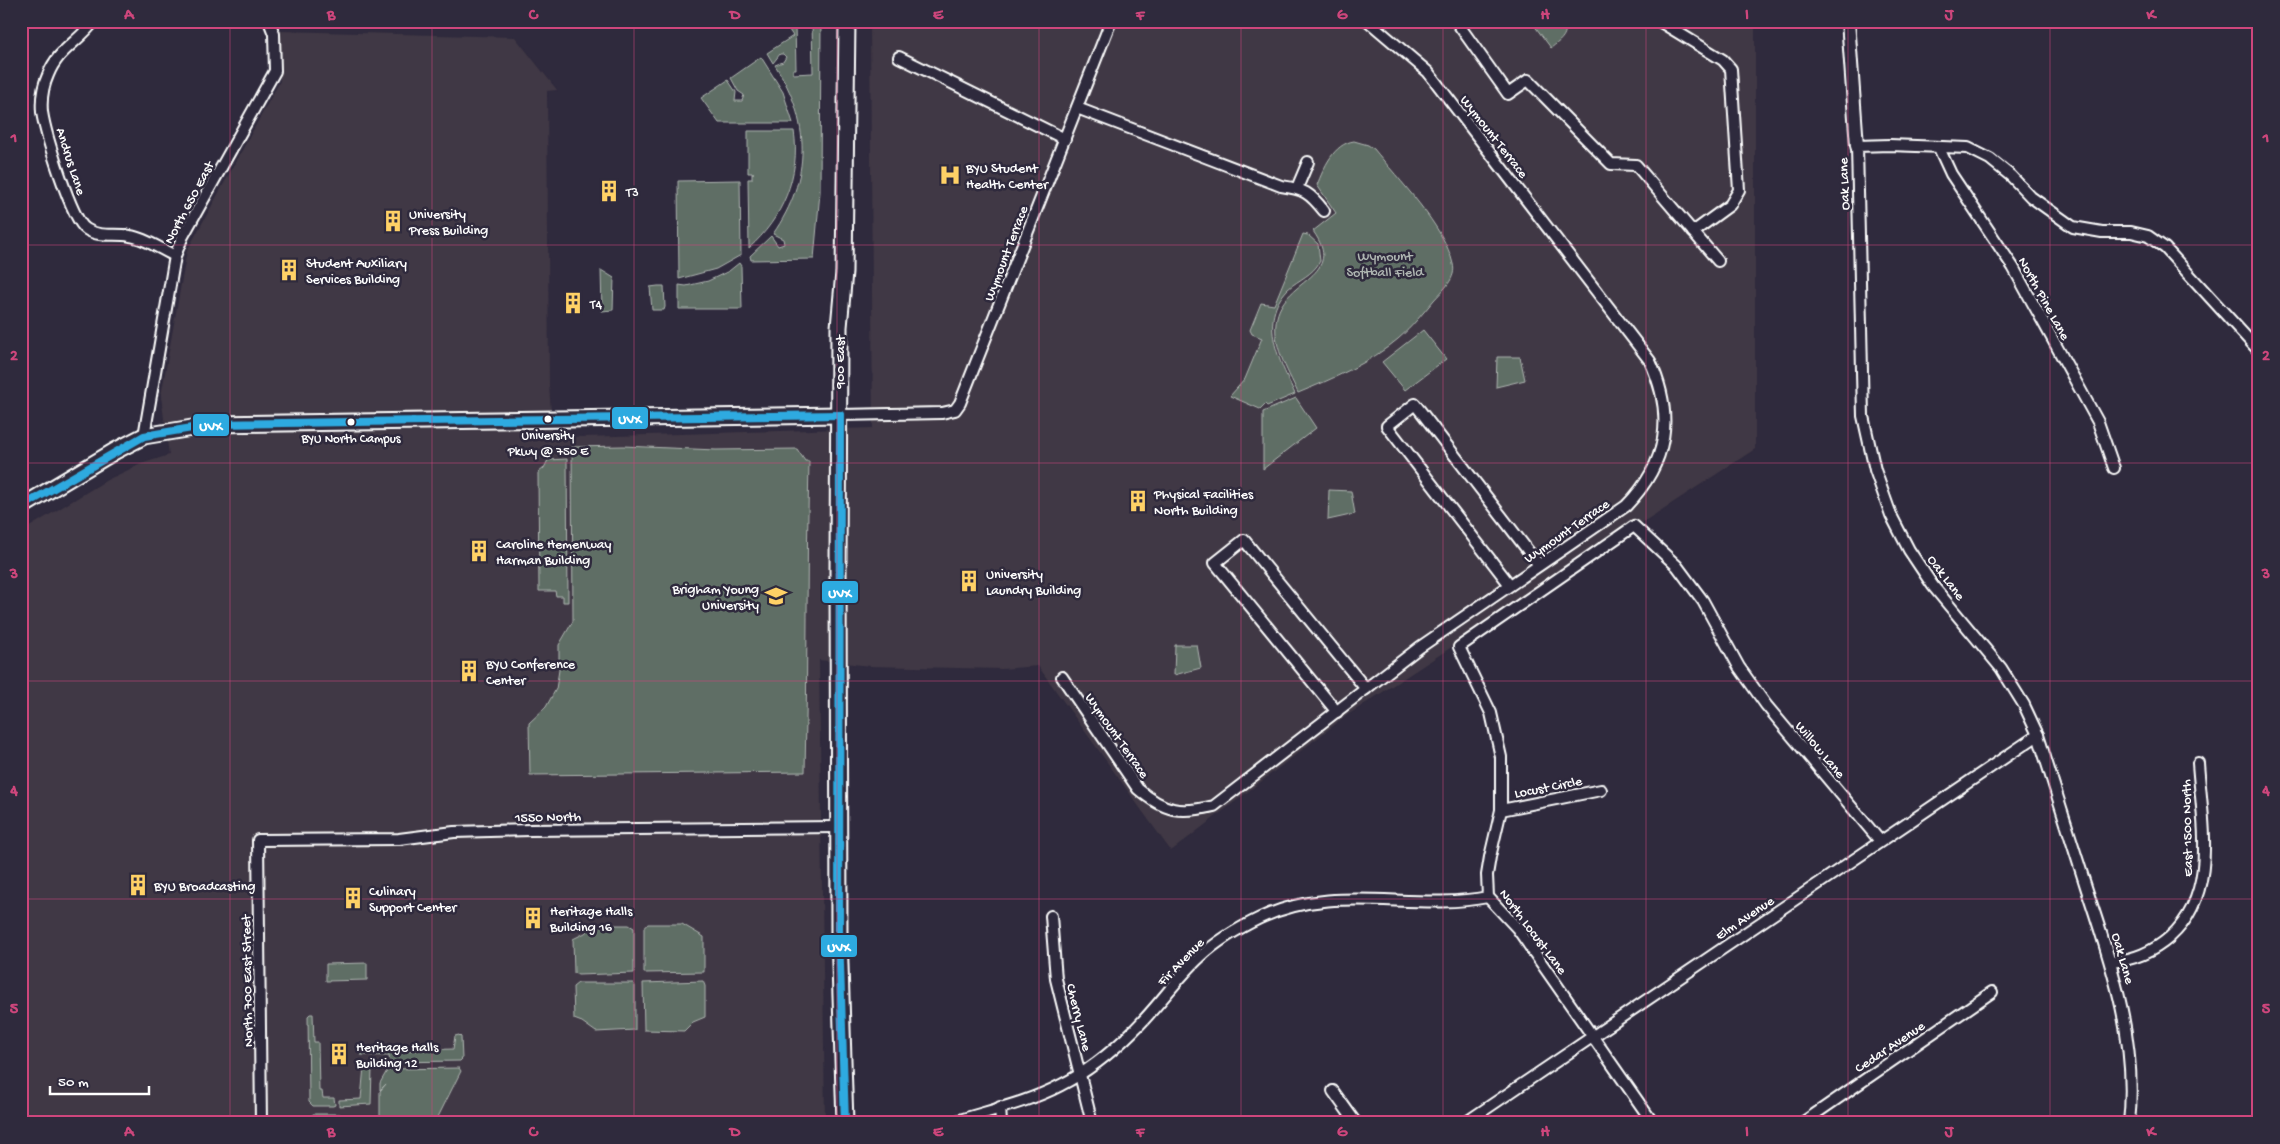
<svg xmlns="http://www.w3.org/2000/svg" width="2280" height="1144" viewBox="0 0 2280 1144" font-family="'Gochi Hand',sans-serif">
  <style>
    .built { fill: #403844 }
    .green { fill: #5f6e65; stroke: #afb6b2 }
    .lines { fill: none; stroke-linecap: round; stroke-linejoin: round }
    .minor-casing { stroke: #fff; stroke-width: 14 }
    .tertiary-casing { stroke: #fff; stroke-width: 16 }
    .secondary-casing { stroke: #fff; stroke-width: 19 }
    .minor { stroke: #2f2a3d; stroke-width: 10 }
    .tertiary { stroke: #2f2a3d; stroke-width: 12 }
    .secondary { stroke: #2f2a3d; stroke-width: 15 }
    .bus-1-casing { stroke: #2f2a3d; stroke-width: 11 }
    .bus-1 { stroke: #2daae0; stroke-width: 8 }
    .grid { fill: none; stroke: #ce467c; stroke-width: 1; stroke-opacity: 0.55 }
    .bus-dot { fill: #fff; stroke: #2f2a3d; stroke-width: 2 }
    .labels { text-anchor: middle; stroke-width: 5; stroke-linejoin: round; paint-order: stroke }
    .bus-label { font-size: 13px; fill: #fff; stroke: #2f2a3d }
    .street-label { font-size: 14px; fill: #fff; stroke: #2f2a3d }
    .poi-label { font-size: 14px; fill: #fff; stroke: #2f2a3d; text-anchor: start }
    .park-label { font-size: 14px; fill: #afb6b2; stroke: #2f2a3d }
    .line-badge { stroke: #2f2a3d; stroke-width: 2 }
    .badge-label { font-size: 14px; text-anchor: middle; font-weight: bold; fill: #fff }
    .neatline { fill: none; stroke: #ce467c; stroke-width: 2 }
    .grid-label { font-size: 16px; text-anchor: middle; font-weight: bold; fill: #ce467c }
  </style>
  <rect width="100%" height="100%" fill="#2f2a3d"/>
  <filter id="ink" filterUnits="userSpaceOnUse"><feTurbulence type="fractalNoise" baseFrequency=".02" numOctaves="2"/><feDisplacementMap in="SourceGraphic" scale="10" xChannelSelector="R" yChannelSelector="G"/><feConvolveMatrix kernelMatrix="1 2 1 2 8 2 1 2 1" color-interpolation-filters="sRGB"/></filter>
  <g filter="url(#ink)">
    <polygon class="built" points="870,21 1755,21 1755,449 1346,716 1171,851 1038,666 1002,669 870,666 819,660 825,1123 21,1123 21,532 107,480 141,464 169,455 161,396 187,251 280,81 279,31 515,37 557,90 547,91 549,386 553,436 583,437 873,428"/>
    <g class="green">
      <path d="M787,21H793L795,25L796,69H793V74L813,73L812,21H821L820,192L814,259L751,260L750,256L771,236L778,246L784,244L783,239L773,234C812,178 811,121 775,65L783,62L786,57L783,54H780L773,63L767,53L793,36L785,24Z"/>
      <path d="M1531,21H1564C1569,35 1561,40 1551,48Z"/>
      <polygon points="761,57 783,92 793,123 719,123 701,98 728,80 736,92 735,101 742,101 744,95 738,91 731,78"/>
      <path d="M748,131H794C801,175 782,219 749,248L748,179H752V173H754H748Z"/>
      <path d="M1354,141L1368,145L1374,149C1398,179 1445,227 1453,264C1457,278 1443,290 1434,300C1423,313 1412,327 1398,339C1370,363 1332,379 1298,393C1287,369 1271,344 1277,317C1286,278 1346,277 1313,231L1336,213L1317,185C1324,168 1333,144 1354,141Z"/>
      <polygon points="740,180 741,255 716,269 679,279 678,181"/>
      <path d="M1303,234L1308,235L1318,244L1320,261C1313,275 1299,279 1288,289C1257,321 1280,361 1295,394L1267,406L1265,404L1260,409L1230,396L1245,379L1262,338L1252,334L1250,330L1261,303L1274,305Z"/>
      <polygon points="739,263 741,266 742,309 679,309 679,285 686,286 708,281 729,271"/>
      <polygon points="601,270 614,278 613,310 602,311"/>
      <polygon points="658,286 664,286 665,307 664,310 652,310 650,287"/>
      <polygon points="1423,330 1446,359 1405,390 1382,362"/>
      <polygon points="1497,357 1520,357 1525,380 1496,387"/>
      <polygon points="1296,398 1316,428 1263,469 1263,412"/>
      <path d="M623,446L716,450L797,449L805,461H809C806,564 808,668 805,772L530,775L529,723L546,707L556,689L559,670V645L573,621L572,447Z"/>
      <polygon points="567,459 568,602 563,602 563,596 556,596 555,591 539,591 538,473 544,468 548,460"/>
      <polygon points="1329,490 1351,491 1355,514 1328,520"/>
      <polygon points="1175,645 1197,645 1201,668 1174,675"/>
      <polygon points="682,924 704,937 704,972 644,973 644,927 648,924"/>
      <polygon points="594,925 629,925 634,928 634,973 578,975 574,973 573,939 585,933"/>
      <polygon points="367,963 367,980 326,981 326,964"/>
      <polygon points="703,981 705,986 705,1017 693,1022 684,1031 644,1030 643,983"/>
      <polygon points="578,983 633,983 635,986 635,1030 596,1032 582,1022 574,1019 573,987"/>
      <polygon points="310,1014 313,1014 314,1042 318,1042 319,1091 322,1091 323,1098 334,1098 335,1105 333,1106 313,1106 309,1102 308,1016"/>
      <polygon points="459,1035 461,1037 462,1059 460,1061 390,1062 389,1056 361,1055 361,1051 379,1051 382,1053 390,1051 453,1049 455,1036"/>
      <polygon points="364,1066 371,1067 372,1069 371,1104 339,1106 339,1100 361,1099"/>
      <polygon points="388,1069 459,1068 461,1071 435,1123 380,1123 380,1091 386,1084 380,1090 380,1083"/>
      <polygon points="313,1114 340,1114 342,1120 336,1120 336,1123 309,1123 309,1118"/>
    </g>
    <g class="lines">
      <g class="minor-casing">
        <g id="minor">
          <path d="M94,21C79,42 58,49 48,75C43,86 41,100 42,112C45,132 71,219 86,229C99,238 116,233 130,236C145,238 162,250 175,256"/>
          <polyline points="1456,21 1508,94 1528,80 1611,164 1636,165 1718,261"/>
          <polyline points="1659,21 1723,60 1731,69 1739,190 1730,205 1693,232"/>
          <polyline points="899,57 1065,139"/>
          <path d="M1077,108L1281,186C1304,189 1310,193 1324,211"/>
          <polyline points="1939,148 1951,174 2013,267 2098,422 2114,468"/>
          <polyline points="1297,188 1308,162"/>
          <polyline points="840,415 942,413 955,410 960,403 1111,21"/>
          <polyline points="144,436 175,256 183,236 275,71 274,34 269,21"/>
          <polyline points="1510,585 1387,426 1415,404 1539,565"/>
          <path d="M1062,677L1138,789C1165,812 1180,814 1214,806L1420,647L1626,506C1668,463 1675,416 1650,361L1428,72L1368,21"/>
          <polyline points="1337,712 1215,563 1244,540 1366,689"/>
          <polyline points="1501,810 1601,790"/>
          <polyline points="1051,916 1056,979 1092,1123"/>
          <path d="M2111,962C2133,960 2153,952 2170,937C2219,893 2202,822 2198,763"/>
          <polyline points="1333,1091 1356,1123"/>
          <polyline points="1000,1107 1001,1123"/>
          <polyline points="261,1123 258,840 399,839 454,832 530,830 839,827"/>
          <path d="M950,1123C987,1111 1027,1103 1061,1085C1087,1072 1113,1051 1134,1030C1157,1008 1176,979 1200,957C1217,941 1239,928 1260,918C1337,882 1411,912 1488,897"/>
          <polyline points="1465,1123 2038,735"/>
          <polyline points="1653,1123 1517,928 1488,897 1487,875 1490,857 1501,810 1501,757 1491,713 1459,647 1634,526 1677,566 1703,601 1739,667 1766,705 1880,841"/>
          <polyline points="1802,1123 1992,992"/>
          <path d="M2129,1123C2138,1042 2112,966 2087,890C2071,838 2054,787 2038,735L2024,705L2001,668L1933,586L1909,550L1891,515L1875,470L1863,416L1857,146L1890,145L1968,148L1990,159L2011,176L2031,197L2073,227L2102,232H2131L2148,236L2165,248L2259,351"/>
        </g>
      </g>
      <g class="tertiary-casing">
        <polyline id="tertiary" points="1848,21 1857,146"/>
      </g>
      <g class="secondary-casing">
        <g id="secondary">
          <polyline points="21,507 115,451 144,436 216,424 840,415"/>
          <polyline points="845,1123 839,933 838,573 839,327 844,272 847,21"/>
        </g>
      </g>
      <use href="#minor" class="minor"/>
      <use href="#tertiary" class="tertiary"/>
      <use href="#secondary" class="secondary"/>
      <g class="bus-1-casing">
        <g id="bus-1">
          <polyline points="840,415 839,933 845,1123"/>
          <polyline points="21,507 144,436 216,424 840,415"/>
        </g>
      </g>
      <use href="#bus-1" class="bus-1"/>
    </g>
  </g>
  <path class="grid" d="M230,21V1123M432,21V1123M634,21V1123M837,21V1123M1039,21V1123M1241,21V1123M1443,21V1123M1646,21V1123M1848,21V1123M2050,21V1123M21,245H2259M21,463H2259M21,681H2259M21,899H2259"/>
  <defs>
    <g id="hospital-bare" transform="scale(1.725)"><path d="M-5-5h3v3.5h4V-5h3V5h-3V1.5h-4V5h-3Z" fill="#ffd166" stroke="#2f2a3d" stroke-width="2.5" paint-order="stroke"/></g>
    <g id="building-bare" transform="scale(1.725)"><path d="M-4-6H4V6H1V3H-1V6H-4ZM-2.5-4.3h1.7v1.8h-1.7ZM.8-4.3h1.7v1.8H.8ZM-2.5-1h1.7V.8h-1.7ZM.8-1h1.7V.8H.8Z" fill="#ffd166" stroke="#2f2a3d" stroke-width="2.5" paint-order="stroke"/></g>
    <g id="university-bare" transform="scale(1.725)"><path d="M0-5L7-2L0 1L-7-2ZM-4 1L0 2.5L4 1V4Q0 6-4 4Z" fill="#ffd166" stroke="#2f2a3d" stroke-width="2.5" paint-order="stroke"/></g>
  </defs>
  <g fill-rule="evenodd">
    <use href="#hospital-bare" x="950" y="175"/>
    <use href="#building-bare" x="609" y="191"/>
    <use href="#building-bare" x="393" y="221"/>
    <use href="#building-bare" x="289" y="270"/>
    <use href="#building-bare" x="573" y="303"/>
    <use href="#building-bare" x="1138" y="501"/>
    <use href="#building-bare" x="479" y="551"/>
    <use href="#building-bare" x="969" y="581"/>
    <use href="#university-bare" x="776" y="596"/>
    <use href="#building-bare" x="469" y="671"/>
    <use href="#building-bare" x="138" y="885"/>
    <use href="#building-bare" x="353" y="898"/>
    <use href="#building-bare" x="533" y="918"/>
    <use href="#building-bare" x="339" y="1054"/>
  </g>
  <g class="bus-dot">
    <circle cx="548" cy="419" r="4.5"/>
    <circle cx="351" cy="422" r="4.5"/>
  </g>
  <g class="labels">
    <g class="bus-label">
      <text x="548" y="439">University<tspan x="548" dy="16">Pkwy @ 750 E</tspan></text>
      <text x="351" y="442">BYU North Campus</text>
    </g>
    <g class="street-label">
      <text transform="translate(1495 136) rotate(52)" y="5">Wymount Terrace</text>
      <text transform="translate(72 161) rotate(72)" y="5">Andrus Lane</text>
      <text transform="translate(1843 184) rotate(-92)" y="5">Oak Lane</text>
      <text transform="translate(188 202) rotate(-62)" y="5">North 650 East</text>
      <text transform="translate(1005 253) rotate(-69)" y="5">Wymount Terrace</text>
      <text transform="translate(2045 298) rotate(61)" y="5">North Pine Lane</text>
      <text transform="translate(839 362) rotate(-90)" y="5">900 East</text>
      <text transform="translate(1566 530) rotate(-35)" y="5">Wymount Terrace</text>
      <text transform="translate(1947 577) rotate(53)" y="5">Oak Lane</text>
      <text transform="translate(1118 735) rotate(55)" y="5">Wymount Terrace</text>
      <text transform="translate(1821 749) rotate(50)" y="5">Willow Lane</text>
      <text transform="translate(1548 786) rotate(-11)" y="5">Locust Circle</text>
      <text transform="translate(548 816) rotate(-1)" y="5">1550 North</text>
      <text transform="translate(2186 828) rotate(-91)" y="5">East 1500 North</text>
      <text transform="translate(1744 917) rotate(-34)" y="5">Elm Avenue</text>
      <text transform="translate(1534 931) rotate(53)" y="5">North Locust Lane</text>
      <text transform="translate(2124 958) rotate(74)" y="5">Oak Lane</text>
      <text transform="translate(1180 961) rotate(-46)" y="5">Fir Avenue</text>
      <text transform="translate(246 981) rotate(-91)" y="5">North 700 East Street</text>
      <text transform="translate(1080 1017) rotate(76)" y="5">Cherry Lane</text>
      <text transform="translate(1889 1046) rotate(-34)" y="5">Cedar Avenue</text>
    </g>
    <g class="poi-label">
      <text x="966" y="172">BYU Student<tspan x="966" dy="16">Health Center</tspan></text>
      <text x="626" y="196">T3</text>
      <text x="409" y="218">University<tspan x="409" dy="16">Press Building</tspan></text>
      <text x="306" y="267">Student Auxiliary<tspan x="306" dy="16">Services Building</tspan></text>
      <text x="590" y="308">T4</text>
      <text x="1154" y="498">Physical Facilities<tspan x="1154" dy="16">North Building</tspan></text>
      <text x="496" y="548">Caroline Hemenway<tspan x="496" dy="16">Harman Building</tspan></text>
      <text x="986" y="578">University<tspan x="986" dy="16">Laundry Building</tspan></text>
      <text x="759" y="593" text-anchor="end">Brigham Young<tspan x="759" dy="16">University</tspan></text>
      <text x="486" y="668">BYU Conference<tspan x="486" dy="16">Center</tspan></text>
      <text x="154" y="890">BYU Broadcasting</text>
      <text x="369" y="895">Culinary<tspan x="369" dy="16">Support Center</tspan></text>
      <text x="550" y="915">Heritage Halls<tspan x="550" dy="16">Building 16</tspan></text>
      <text x="356" y="1051">Heritage Halls<tspan x="356" dy="16">Building 12</tspan></text>
    </g>
    <g class="park-label">
      <text x="1385" y="260">Wymount<tspan x="1385" dy="16">Softball Field</tspan></text>
    </g>
  </g>
  <g class="line-badge">
    <rect x="611" y="406" width="38" height="24" rx="5" fill="#2daae0"/>
    <rect x="192" y="413" width="38" height="24" rx="5" fill="#2daae0"/>
    <rect x="821" y="580" width="38" height="24" rx="5" fill="#2daae0"/>
    <rect x="820" y="934" width="38" height="24" rx="5" fill="#2daae0"/>
  </g>
  <g class="badge-label">
    <text x="630" y="423">UVX</text>
    <text x="211" y="430">UVX</text>
    <text x="840" y="597">UVX</text>
    <text x="839" y="951">UVX</text>
  </g>
  <rect width="2280" height="1144" fill="none" stroke="#2f2a3d" stroke-width="55"/>
  <path d="M50 1086v8h99v-8" fill="none" stroke="#ffffff" stroke-width="2.5"/>
  <text x="58" y="1086" font-size="15" fill="#ffffff" stroke="#2f2a3d" stroke-width="4" paint-order="stroke">50 m</text>
  <rect x="28" y="28" width="2224" height="1088" class="neatline"/>
  <g class="grid-label">
    <text x="129" y="19">A</text>
    <text x="331" y="19">B</text>
    <text x="533" y="19">C</text>
    <text x="735" y="19">D</text>
    <text x="938" y="19">E</text>
    <text x="1140" y="19">F</text>
    <text x="1342" y="19">G</text>
    <text x="1545" y="19">H</text>
    <text x="1747" y="19">I</text>
    <text x="1949" y="19">J</text>
    <text x="2151" y="19">K</text>
    <text x="14" y="142">1</text>
    <text x="2266" y="142">1</text>
    <text x="14" y="360">2</text>
    <text x="2266" y="360">2</text>
    <text x="14" y="578">3</text>
    <text x="2266" y="578">3</text>
    <text x="14" y="795">4</text>
    <text x="2266" y="795">4</text>
    <text x="14" y="1013">5</text>
    <text x="2266" y="1013">5</text>
    <text x="129" y="1136">A</text>
    <text x="331" y="1136">B</text>
    <text x="533" y="1136">C</text>
    <text x="735" y="1136">D</text>
    <text x="938" y="1136">E</text>
    <text x="1140" y="1136">F</text>
    <text x="1342" y="1136">G</text>
    <text x="1545" y="1136">H</text>
    <text x="1747" y="1136">I</text>
    <text x="1949" y="1136">J</text>
    <text x="2151" y="1136">K</text>
  </g>
</svg>
